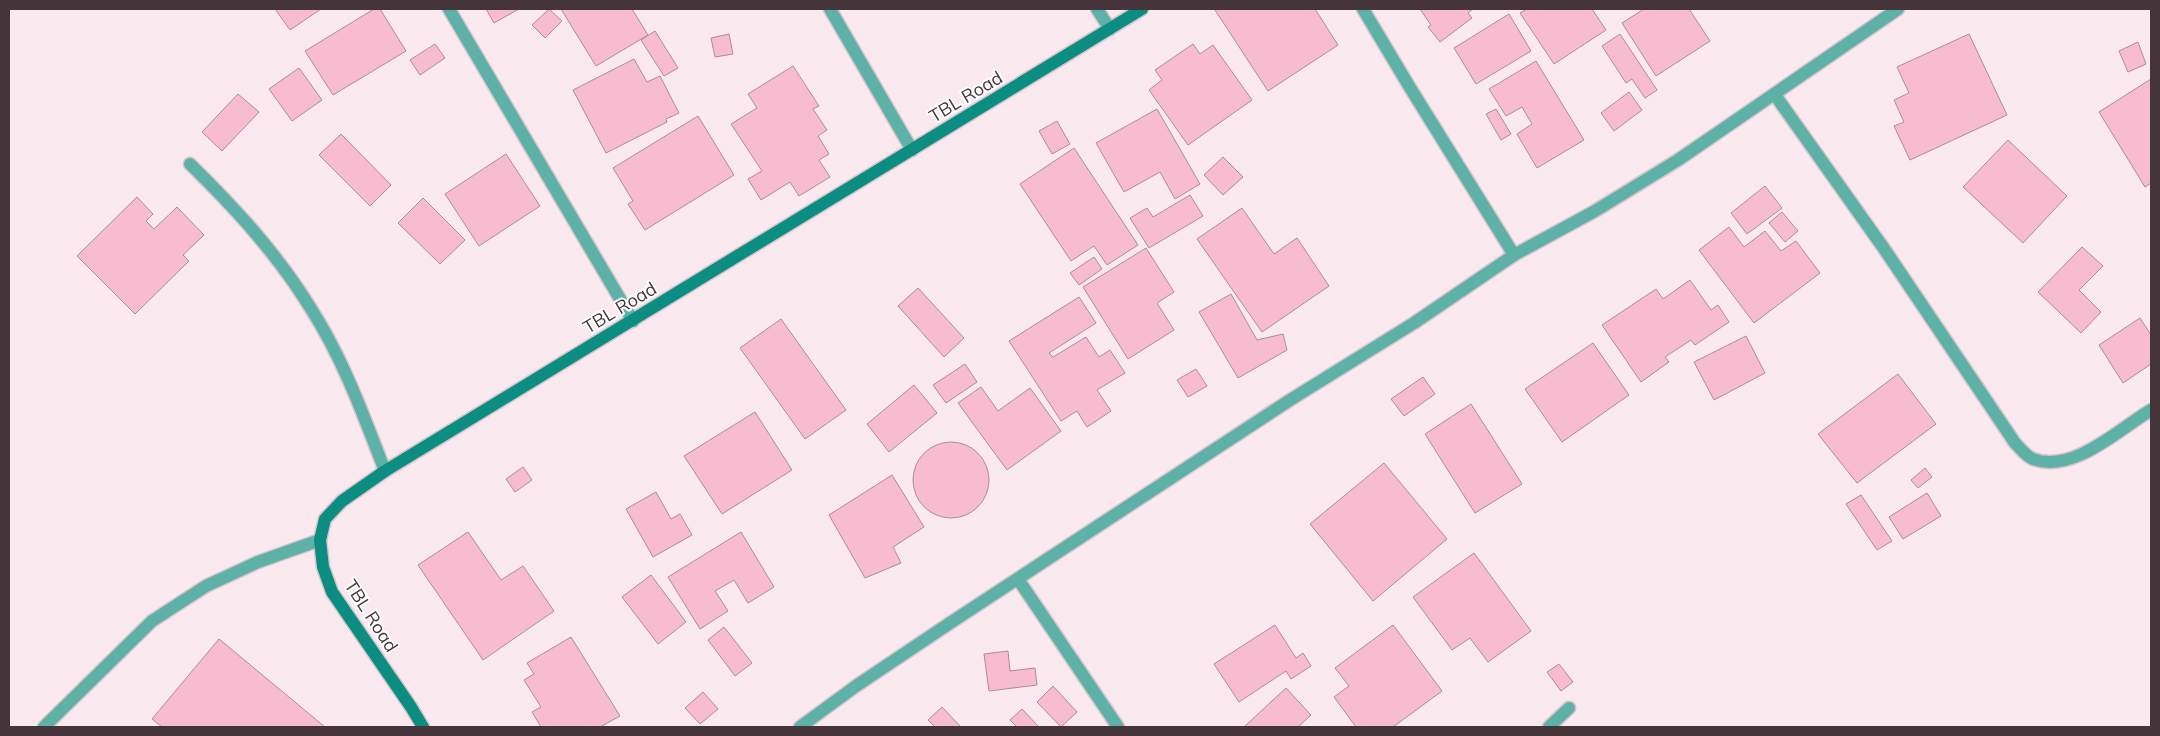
<svg xmlns="http://www.w3.org/2000/svg" width="2160" height="736" viewBox="0 0 2160 736" font-family="Mulish,sans-serif">
  <style>
    .building { fill: #f8bcd1; stroke: #b08b97 }
    .lines { fill: none; stroke-linecap: round; stroke-linejoin: round }
    .lane-casing { stroke: #d6c5cb; stroke-width: 15 }
    .street-casing { stroke: #d6c5cb; stroke-width: 15 }
    .secondary-casing { stroke: #d6c5cb; stroke-width: 15 }
    .lane { stroke: #5eb1a7; stroke-width: 12 }
    .street { stroke: #5eb1a7; stroke-width: 12 }
    .secondary { stroke: #0c8d82; stroke-width: 12 }
    .labels { text-anchor: middle; stroke-width: 4; stroke-linejoin: round; paint-order: stroke }
    .street-label { font-size: 18px; fill: #45353b; stroke: #fff }
  </style>
  <rect width="100%" height="100%" fill="#fae9ef"/>
  <g class="building">
    <polygon points="275,9 321,9 290,30"/>
    <polygon points="374,9 380,9 406,51 333,95 305,51"/>
    <polygon points="486,9 519,9 494,23"/>
    <polygon points="549,9 562,21 545,38 532,25"/>
    <polygon points="561,9 632,9 648,35 596,66"/>
    <polygon points="1217,9 1315,9 1338,45 1268,91 1215,10"/>
    <polygon points="1420,9 1473,9 1468,13 1472,18 1440,42 1428,27 1431,25"/>
    <polygon points="1527,9 1592,9 1606,30 1554,64 1520,13"/>
    <polygon points="1644,9 1689,9 1710,41 1656,76 1622,23"/>
    <polygon points="1509,14 1531,51 1476,84 1454,48"/>
    <polygon points="655,31 678,68 664,76 641,40"/>
    <polygon points="729,34 733,54 715,57 711,38"/>
    <polygon points="1620,34 1657,90 1645,98 1632,79 1626,83 1602,46"/>
    <polygon points="1969,34 2007,115 1910,160 1894,126 1904,122 1894,100 1909,93 1897,67"/>
    <polygon points="2138,42 2146,64 2128,72 2119,51"/>
    <polygon points="435,44 445,58 420,75 410,60"/>
    <polygon points="1193,44 1200,54 1213,45 1252,100 1188,145 1149,90 1162,80 1155,70"/>
    <polygon points="634,59 647,82 660,76 679,113 666,119 667,122 606,153 573,90"/>
    <polygon points="1536,61 1584,140 1537,168 1517,134 1532,124 1522,107 1506,116 1489,89"/>
    <polygon points="793,66 819,106 813,109 827,130 818,136 829,154 819,160 830,177 799,196 790,182 761,200 748,179 762,171 731,124 757,108 748,94"/>
    <polygon points="299,68 322,100 292,121 269,89"/>
    <polygon points="2151,79 2151,183 2145,187 2099,112"/>
    <polygon points="1629,92 1642,110 1614,131 1601,113"/>
    <polygon points="238,94 259,112 222,151 202,132"/>
    <polygon points="1157,109 1200,184 1175,199 1160,172 1124,192 1096,143"/>
    <polygon points="1496,109 1511,134 1501,140 1486,114"/>
    <polygon points="698,116 734,175 645,230 628,204 633,201 613,168"/>
    <polygon points="1057,121 1070,144 1052,154 1039,131"/>
    <polygon points="341,134 391,185 370,206 319,155"/>
    <polygon points="2008,140 2067,196 2023,243 1963,187"/>
    <polygon points="1074,148 1138,245 1107,265 1094,246 1071,261 1020,184"/>
    <polygon points="506,154 540,206 479,246 445,194"/>
    <polygon points="1223,157 1243,177 1223,195 1204,175"/>
    <polygon points="1765,186 1782,208 1747,234 1731,213"/>
    <polygon points="1190,195 1203,216 1149,248 1130,218 1147,208 1153,217"/>
    <polygon points="137,197 153,214 146,221 154,229 177,207 204,235 183,255 189,261 135,314 77,256"/>
    <polygon points="423,198 465,240 440,264 398,223"/>
    <polygon points="1242,208 1274,254 1297,238 1329,286 1262,332 1197,239"/>
    <polygon points="1782,212 1798,231 1785,242 1769,223"/>
    <polygon points="1729,227 1744,247 1765,231 1781,251 1796,241 1820,273 1754,323 1699,250"/>
    <polygon points="2082,247 2103,266 2079,290 2101,312 2081,333 2038,292"/>
    <polygon points="1146,248 1174,292 1157,303 1174,330 1128,359 1083,287"/>
    <polygon points="1094,257 1102,269 1079,285 1070,273"/>
    <polygon points="1690,280 1711,310 1718,305 1729,322 1695,345 1691,340 1665,357 1669,362 1641,382 1602,325 1656,289 1663,299"/>
    <polygon points="918,288 964,338 944,357 898,306"/>
    <polygon points="1231,294 1257,340 1283,334 1287,350 1238,378 1199,312"/>
    <polygon points="1079,297 1096,323 1049,353 1053,357 1086,337 1099,357 1110,350 1125,373 1097,390 1111,411 1087,427 1077,411 1061,421 1009,341"/>
    <polygon points="2140,318 2151,335 2151,364 2123,383 2099,345"/>
    <polygon points="781,319 846,410 805,439 740,348"/>
    <polygon points="1746,336 1765,373 1714,400 1694,362"/>
    <polygon points="1593,343 1629,395 1562,442 1525,389"/>
    <polygon points="965,364 977,382 946,403 933,385"/>
    <polygon points="1196,369 1207,386 1188,397 1177,380"/>
    <polygon points="1898,374 1936,424 1857,483 1818,434"/>
    <polygon points="1423,377 1435,394 1404,416 1391,399"/>
    <polygon points="914,385 937,413 889,452 867,424"/>
    <polygon points="981,387 998,411 1030,388 1061,431 1007,470 958,403"/>
    <polygon points="1471,404 1522,484 1475,513 1425,434"/>
    <polygon points="755,412 792,470 722,514 684,456"/>
    <circle cx="951" cy="480" r="38"/>
    <polygon points="1384,463 1447,539 1373,601 1310,524"/>
    <polygon points="523,467 532,480 515,492 506,479"/>
    <polygon points="1925,468 1932,477 1918,488 1911,480"/>
    <polygon points="892,475 924,527 893,547 901,563 865,578 829,515"/>
    <polygon points="656,492 671,519 680,514 692,535 653,557 626,509"/>
    <polygon points="1927,493 1941,516 1903,539 1889,517"/>
    <polygon points="1861,495 1892,541 1877,550 1846,504"/>
    <polygon points="468,532 501,580 523,566 554,611 483,660 418,565"/>
    <polygon points="741,532 774,587 748,603 734,580 715,591 728,611 700,629 668,577"/>
    <polygon points="1474,553 1531,631 1488,662 1470,638 1452,650 1413,597"/>
    <polygon points="651,575 686,622 658,644 622,597"/>
    <polygon points="1275,625 1296,658 1303,653 1311,666 1291,679 1286,671 1239,702 1214,664"/>
    <polygon points="1393,625 1442,691 1393,727 1356,727 1334,697 1349,686 1335,668"/>
    <polygon points="724,627 752,663 735,676 708,640"/>
    <polygon points="571,637 620,716 600,727 541,727 532,712 541,707 524,680 534,674 527,663"/>
    <polygon points="219,639 325,727 162,727 152,719"/>
    <polygon points="1008,651 1010,671 1035,668 1037,685 989,691 984,654"/>
    <polygon points="1559,664 1573,682 1561,691 1547,672"/>
    <polygon points="1053,686 1077,712 1061,727 1037,702"/>
    <polygon points="1286,688 1311,715 1298,727 1244,727"/>
    <polygon points="703,692 718,709 700,724 685,708"/>
    <polygon points="942,707 961,727 935,727 928,720"/>
    <polygon points="1022,709 1039,727 1017,727 1010,720"/>
  </g>
  <g class="lines">
    <g class="lane-casing">
      <polyline id="lane" points="1097,9 1110,29"/>
    </g>
    <g class="street-casing">
      <g id="street">
        <polyline points="449,9 633,321"/>
        <polyline points="830,9 912,150"/>
        <polyline points="1363,9 1409,86 1514,255"/>
        <path d="M1775,95L1885,250L2015,443C2020,448 2026,456 2033,459C2073,474 2119,429 2151,410"/>
        <path d="M190,164C237,210 279,256 313,312C344,361 364,417 385,471"/>
        <polyline points="1018,579 1118,727"/>
        <polyline points="44,727 152,621 206,586 258,562 320,540"/>
        <polyline points="800,727 856,686 950,623 1290,400 1414,323 1514,255 1595,211 1678,160 1898,9"/>
        <polyline points="1549,727 1569,708"/>
      </g>
    </g>
    <g class="secondary-casing">
      <polyline id="secondary" points="423,727 411,707 332,592 323,567 320,540 325,519 342,501 385,471 1142,9"/>
    </g>
    <use href="#lane" class="lane"/>
    <use href="#street" class="street"/>
    <use href="#secondary" class="secondary"/>
  </g>
  <g class="labels">
    <g class="street-label">
      <text transform="translate(966 97) rotate(-31)" y="6">TBL Road</text>
      <text transform="translate(620 308) rotate(-31)" y="6">TBL Road</text>
      <text transform="translate(371 616) rotate(57)" y="6">TBL Road</text>
    </g>
  </g>
  <rect width="2160" height="736" fill="none" stroke="#45353b" stroke-width="20"/>
</svg>
